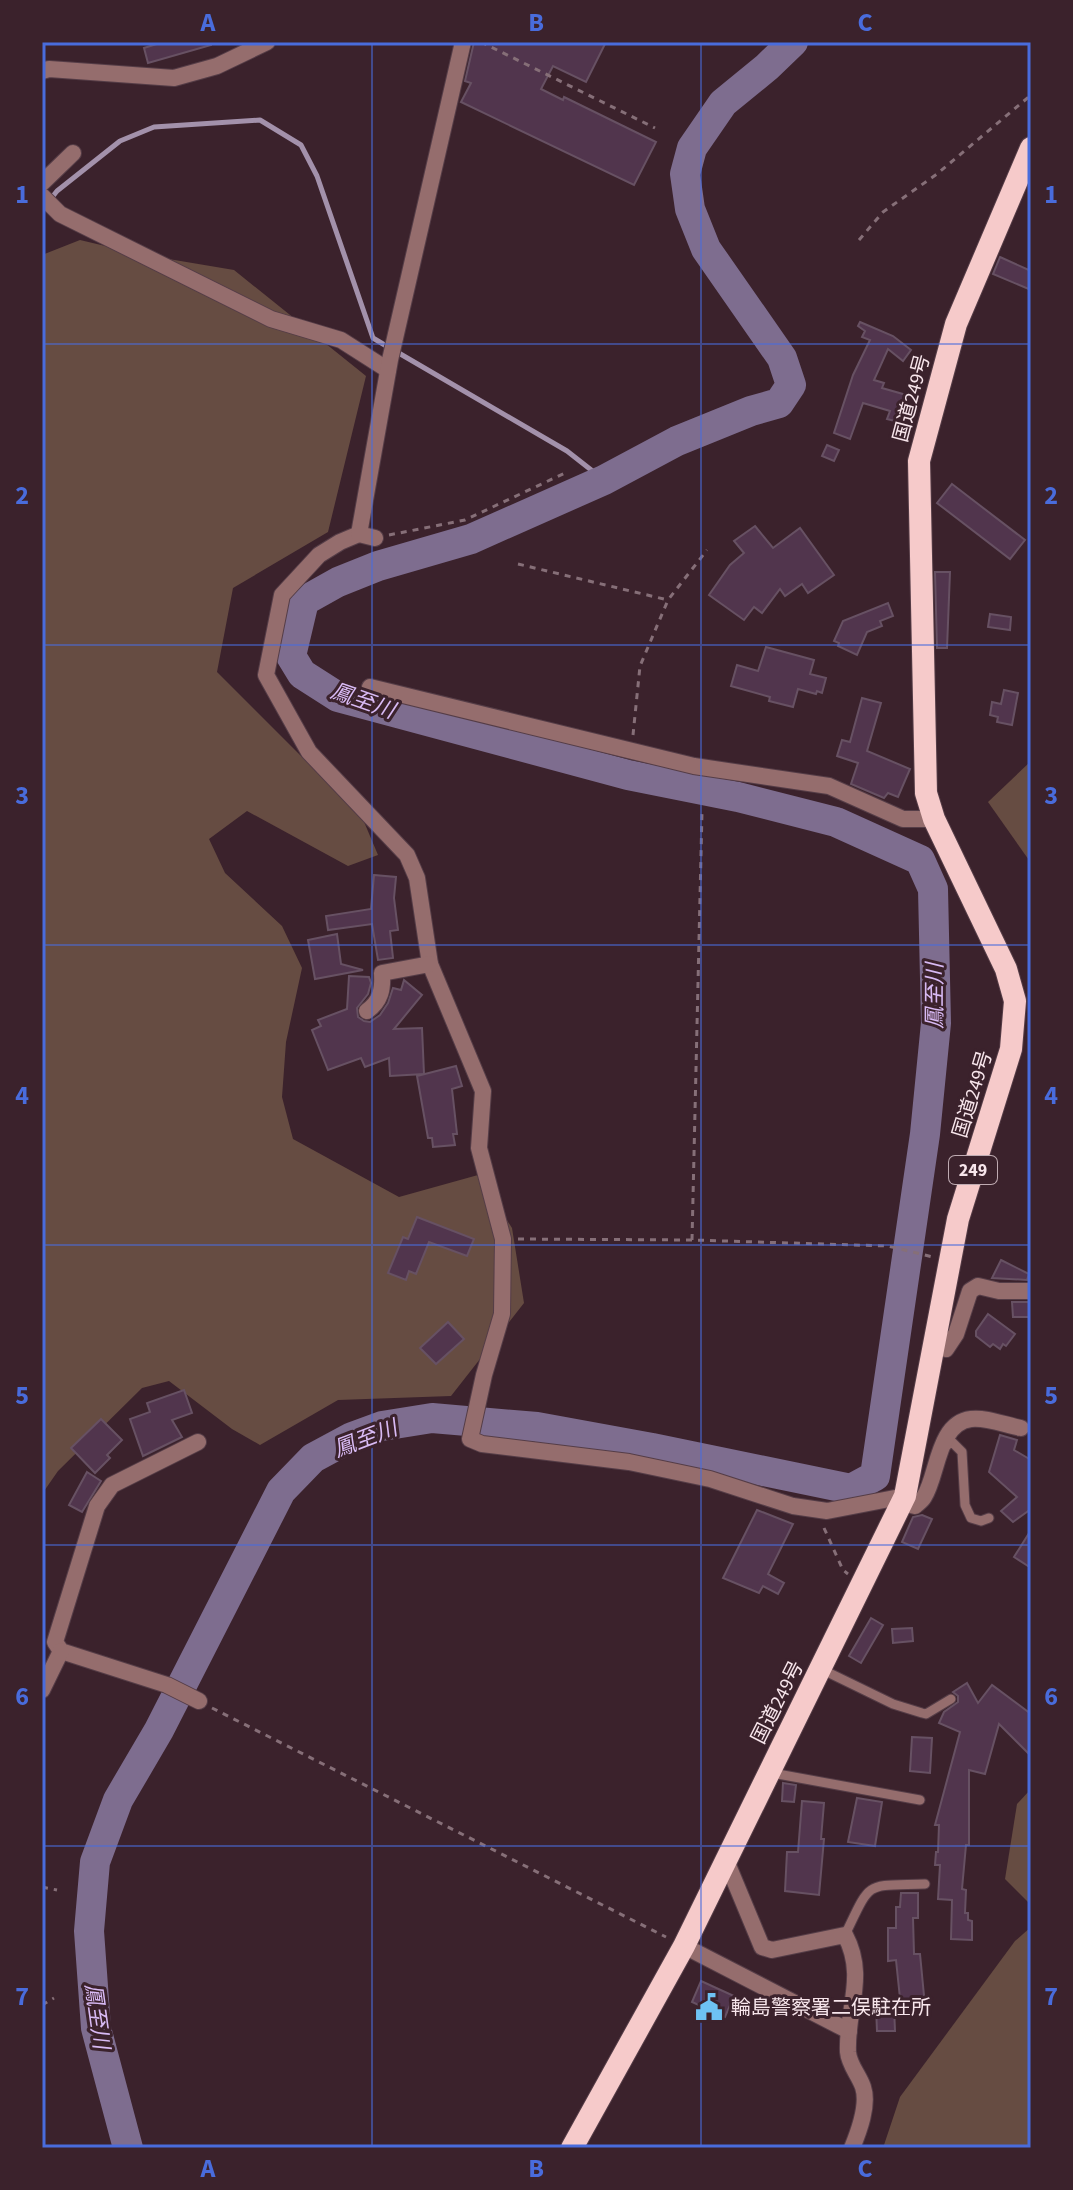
<svg xmlns="http://www.w3.org/2000/svg" width="1073" height="2190" viewBox="0 0 1073 2190" font-family="'Source Sans 3','Noto Sans JP',sans-serif">
  <style>
    .green { fill: #664c42 }
    .lines { fill: none; stroke-linecap: round; stroke-linejoin: round }
    .stream { stroke: #a391ab; stroke-width: 5 }
    .river { stroke: #7e6d8f; stroke-width: 30 }
    .building { fill: #51354d; stroke: #675163; stroke-width: 2 }
    .service-casing { stroke: #553d47; stroke-width: 11 }
    .minor-casing { stroke: #553d47; stroke-width: 18 }
    .trunk-casing { stroke: #553d47; stroke-width: 24 }
    .path { stroke: #866f78; stroke-width: 3; stroke-dasharray: 6 6; stroke-linecap: butt }
    .service { stroke: #956d6d; stroke-width: 9 }
    .minor { stroke: #956d6d; stroke-width: 16 }
    .trunk { stroke: #f6caca; stroke-width: 22 }
    .grid { fill: none; stroke: #496cdc; stroke-width: 2; stroke-opacity: 0.55 }
    .labels { text-anchor: middle; stroke-width: 6; stroke-linejoin: round; paint-order: stroke }
    .shield { fill: #3b222c; stroke: #bfabb2; stroke-width: 2 }
    .shield-label { font-size: 18px; font-weight: bold; fill: #f8e6ec }
    .street-label { font-size: 20px; fill: #f8e6ec; stroke: #3b222c }
    .poi-label { font-size: 20px; fill: #f8e6ec; stroke: #3b222c; text-anchor: start }
    .water-label { font-size: 22px; font-style: italic; fill: #d8baf4; stroke: #3b222c }
    .neatline { fill: none; stroke: #496cdc; stroke-width: 3 }
    .grid-label { font-size: 26px; text-anchor: middle; font-weight: bold; fill: #496cdc }
  </style>
  <rect width="100%" height="100%" fill="#3b222c"/>
  <g class="green">
    <polygon points="80,240 139,254 234,270 366,376 328,532 233,588 217,672 362,817 378,855 348,866 247,811 209,839 225,873 282,926 302,968 286,1042 282,1097 293,1139 399,1197 478,1175 512,1228 524,1303 451,1396 338,1400 260,1445 232,1429 169,1381 142,1388 58,1471 42,1494 42,255"/>
    <polygon points="1031,761 1031,863 988,802"/>
    <polygon points="1031,1789 1031,1905 1005,1879 1017,1804"/>
    <polygon points="1031,1927 1031,2148 883,2148 900,2097 1015,1941"/>
  </g>
  <g class="lines">
    <g class="stream">
      <polyline points="42,210 57,191 120,141 154,127 260,120 301,145 317,176 373,338 388,347"/>
      <polyline points="397,352 567,451 604,480"/>
    </g>
    <polyline class="river" points="128,2148 96,2028 89,1931 95,1862 118,1800 159,1730 281,1491 313,1458 352,1437 382,1426 432,1418 537,1427 652,1448 851,1489 875,1476 925,1134 936,1023 933,889 920,860 836,822 738,797 628,775 338,697 302,674 291,656 304,601 338,582 378,566 471,539 604,480 677,441 751,411 779,403 791,385 782,358 706,249 690,209 685,174 692,148 723,103 767,67 793,42"/>
  </g>
  <g class="building">
    <polygon points="163,42 211,42 211,45 148,63 144,48"/>
    <polygon points="474,42 606,42 586,82 553,66 541,89 563,100 564,97 656,142 634,185 461,102 471,83 465,81"/>
    <polygon points="1000,257 1031,271 1031,290 993,274"/>
    <polygon points="860,322 893,336 911,350 903,361 888,349 874,380 884,383 882,388 910,396 903,423 887,419 890,411 863,403 850,439 834,433 853,375 870,340 862,337 865,331 858,326"/>
    <polygon points="827,445 839,450 834,461 822,456"/>
    <polygon points="952,484 1025,540 1010,559 937,503"/>
    <polygon points="755,526 773,548 800,528 834,575 808,593 802,584 785,596 780,589 762,613 754,607 744,620 709,595 730,565 744,553 734,541"/>
    <polygon points="935,572 950,572 947,648 937,648"/>
    <polygon points="888,603 893,616 880,621 882,626 867,632 857,655 838,646 839,643 834,641 843,621"/>
    <polygon points="990,614 1011,617 1010,630 988,627"/>
    <polygon points="766,647 814,660 810,674 826,678 822,693 817,691 816,694 798,689 793,707 769,701 770,697 731,686 737,665 758,671"/>
    <polygon points="1004,690 1018,693 1012,725 997,722 998,717 990,715 992,702 1001,704"/>
    <polygon points="862,698 881,703 867,751 910,769 898,797 888,793 884,798 851,784 858,763 837,756 842,740 850,742"/>
    <polygon points="374,875 396,877 394,898 398,930 390,931 393,958 378,960 372,924 328,930 326,916 371,909"/>
    <polygon points="337,934 341,964 363,970 315,979 308,940"/>
    <polygon points="349,976 369,977 371,983 368,994 357,1008 358,1017 364,1021 370,1022 380,1015 388,1003 393,988 401,990 404,980 422,995 394,1029 422,1028 424,1074 390,1076 389,1058 365,1067 361,1058 328,1070 312,1030 321,1026 318,1020 347,1009"/>
    <polygon points="456,1066 462,1086 452,1089 457,1134 453,1134 455,1145 433,1147 432,1138 428,1138 417,1076"/>
    <polygon points="417,1217 474,1239 467,1256 429,1242 416,1274 409,1271 406,1280 388,1273 403,1237 408,1239"/>
    <polygon points="1001,1260 1029,1274 1027,1280 992,1278"/>
    <polygon points="1012,1302 1031,1302 1031,1317 1013,1317"/>
    <polygon points="988,1314 1015,1334 1006,1346 1003,1344 1000,1349 993,1344 990,1347 976,1336 976,1331"/>
    <polygon points="448,1322 464,1339 436,1364 420,1348"/>
    <polygon points="184,1390 192,1413 172,1420 182,1437 143,1456 130,1419 150,1412 147,1403"/>
    <polygon points="101,1419 122,1440 107,1455 110,1458 95,1473 71,1448"/>
    <polygon points="1000,1435 1017,1440 1014,1450 1031,1460 1031,1509 1013,1522 1001,1511 1017,1497 989,1472"/>
    <polygon points="87,1472 101,1481 82,1512 69,1505"/>
    <polygon points="757,1510 793,1524 768,1574 784,1583 778,1594 763,1586 759,1593 723,1578"/>
    <polygon points="922,1515 932,1519 918,1549 902,1542 913,1517"/>
    <polygon points="1031,1530 1031,1568 1014,1557"/>
    <polygon points="871,1618 883,1625 861,1663 849,1656"/>
    <polygon points="912,1628 913,1641 893,1643 892,1629"/>
    <polygon points="967,1683 978,1703 992,1685 1031,1714 1031,1756 999,1724 985,1774 969,1770 969,1845 966,1845 962,1889 966,1890 965,1913 968,1913 968,1920 972,1921 972,1940 951,1939 952,1900 938,1899 940,1865 935,1865 936,1852 938,1852 939,1825 935,1825 960,1732 939,1723 944,1712 958,1702 958,1696 953,1692"/>
    <polygon points="912,1737 932,1738 930,1773 910,1771"/>
    <polygon points="783,1783 796,1785 794,1802 782,1801"/>
    <polygon points="857,1798 882,1802 875,1846 848,1842"/>
    <polygon points="802,1801 824,1803 821,1839 824,1839 819,1895 785,1891 787,1852 798,1852"/>
    <polygon points="901,1893 918,1893 918,1918 913,1918 914,1954 920,1954 925,2006 901,2008 896,1960 888,1961 888,1928 896,1928 896,1907 900,1907"/>
    <polygon points="701,1981 734,1996 725,2017 692,2002"/>
    <polygon points="876,2007 894,2007 895,2031 877,2031"/>
  </g>
  <g class="lines">
    <g class="service-casing">
      <g id="service">
        <polyline points="943,1448 952,1442 962,1452 965,1505 971,1518 981,1521 989,1518"/>
        <polyline points="821,1669 893,1704 922,1713 926,1714 951,1699"/>
        <polyline points="772,1773 920,1800"/>
        <path d="M845,1935C872,1879 864,1886 925,1884"/>
      </g>
    </g>
    <g class="minor-casing">
      <g id="minor">
        <polyline points="42,71 49,69 174,78 217,66 267,42"/>
        <polyline points="42,183 73,153"/>
        <polyline points="42,196 60,214 271,319 341,340 388,370"/>
        <polyline points="359,534 340,542 319,555 282,595 266,675 309,752 407,855 417,878 430,964 483,1091 479,1148 503,1239 502,1314 484,1375 470,1439 482,1444 629,1462 710,1479 793,1506 827,1511 905,1496"/>
        <polyline points="375,538 359,534 390,360 463,42"/>
        <polyline points="370,687 694,766 829,786 903,819 934,819"/>
        <path d="M367,1011C381,1001 383,989 382,973L430,964"/>
        <polyline points="933,1346 946,1349 956,1334 970,1291 978,1286 999,1291 1031,1291"/>
        <polyline points="198,1442 112,1485 97,1506 55,1642 61,1651 167,1685 199,1701"/>
        <path d="M902,1503L915,1506C918,1503 922,1501 924,1497C938,1476 937,1423 971,1419C986,1417 1005,1425 1021,1428"/>
        <polyline points="42,1690 61,1651"/>
        <path d="M725,1858L762,1947L772,1950L845,1935C867,1976 846,2010 848,2052C849,2065 859,2075 863,2087C869,2105 859,2131 852,2148"/>
        <polyline points="684,1946 849,2031"/>
      </g>
    </g>
    <g class="trunk-casing">
      <polyline id="trunk" points="572,2148 684,1946 905,1496 958,1219 1011,1049 1015,1001 1006,969 934,819 926,793 919,461 956,324 1031,148"/>
    </g>
    <g class="path">
      <polyline points="481,42 655,128"/>
      <polyline points="859,240 883,212 937,174 1031,95"/>
      <polyline points="389,535 465,520 565,473"/>
      <polyline points="518,564 668,600"/>
      <polyline points="633,735 640,666 668,600 707,550"/>
      <polyline points="518,1239 692,1240 888,1246 933,1257"/>
      <polyline points="692,1240 702,812"/>
      <polyline points="824,1528 843,1570 848,1574"/>
      <polyline points="212,1708 666,1937"/>
      <polyline points="42,1887 57,1890"/>
      <polyline points="42,2005 54,1998"/>
    </g>
    <use href="#service" class="service"/>
    <use href="#minor" class="minor"/>
    <use href="#trunk" class="trunk"/>
  </g>
  <path class="grid" d="M372,42V2148M701,42V2148M42,344H1031M42,645H1031M42,945H1031M42,1245H1031M42,1545H1031M42,1846H1031"/>
  <defs>
    <g id="civic-bare" transform="scale(2.16)"><path d="M-.6-6.5H3V-4.5H.6V-3L4-1V1h2V6H-6V1h2V-1L-.6-3ZM-1.2 2.5V6h2.4V2.5Z" fill="#6ec2f3" stroke="#3b222c" stroke-width="2.5" paint-order="stroke"/></g>
  </defs>
  <g fill-rule="evenodd">
    <use href="#civic-bare" x="709" y="2007"/>
  </g>
  <g class="labels">
    <rect class="shield" x="949" y="1156" width="48" height="28" rx="6"/>
    <g class="shield-label">
      <text x="973" y="1176">249</text>
    </g>
    <g class="street-label">
      <text transform="translate(911 398) rotate(-75)" y="7">国道249号</text>
      <text transform="translate(972 1094) rotate(-73)" y="7">国道249号</text>
      <text transform="translate(777 1702) rotate(-63)" y="7">国道249号</text>
    </g>
    <g class="poi-label">
      <text x="731" y="2014">輪島警察署二俣駐在所</text>
    </g>
    <g class="water-label">
      <text transform="translate(363 700) rotate(19)" y="8">鳳至川</text>
      <text transform="translate(934 996) rotate(-90)" y="8">鳳至川</text>
      <text transform="translate(365 1438) rotate(-21)" y="8">鳳至川</text>
      <text transform="translate(98 2016) rotate(82)" y="8">鳳至川</text>
    </g>
  </g>
  <rect width="1073" height="2190" fill="none" stroke="#3b222c" stroke-width="88"/>
  <rect x="44" y="44" width="985" height="2102" class="neatline"/>
  <g class="grid-label">
    <text x="208" y="31">A</text>
    <text x="536" y="31">B</text>
    <text x="865" y="31">C</text>
    <text x="22" y="203">1</text>
    <text x="1051" y="203">1</text>
    <text x="22" y="504">2</text>
    <text x="1051" y="504">2</text>
    <text x="22" y="804">3</text>
    <text x="1051" y="804">3</text>
    <text x="22" y="1104">4</text>
    <text x="1051" y="1104">4</text>
    <text x="22" y="1404">5</text>
    <text x="1051" y="1404">5</text>
    <text x="22" y="1705">6</text>
    <text x="1051" y="1705">6</text>
    <text x="22" y="2005">7</text>
    <text x="1051" y="2005">7</text>
    <text x="208" y="2177">A</text>
    <text x="536" y="2177">B</text>
    <text x="865" y="2177">C</text>
  </g>
</svg>
